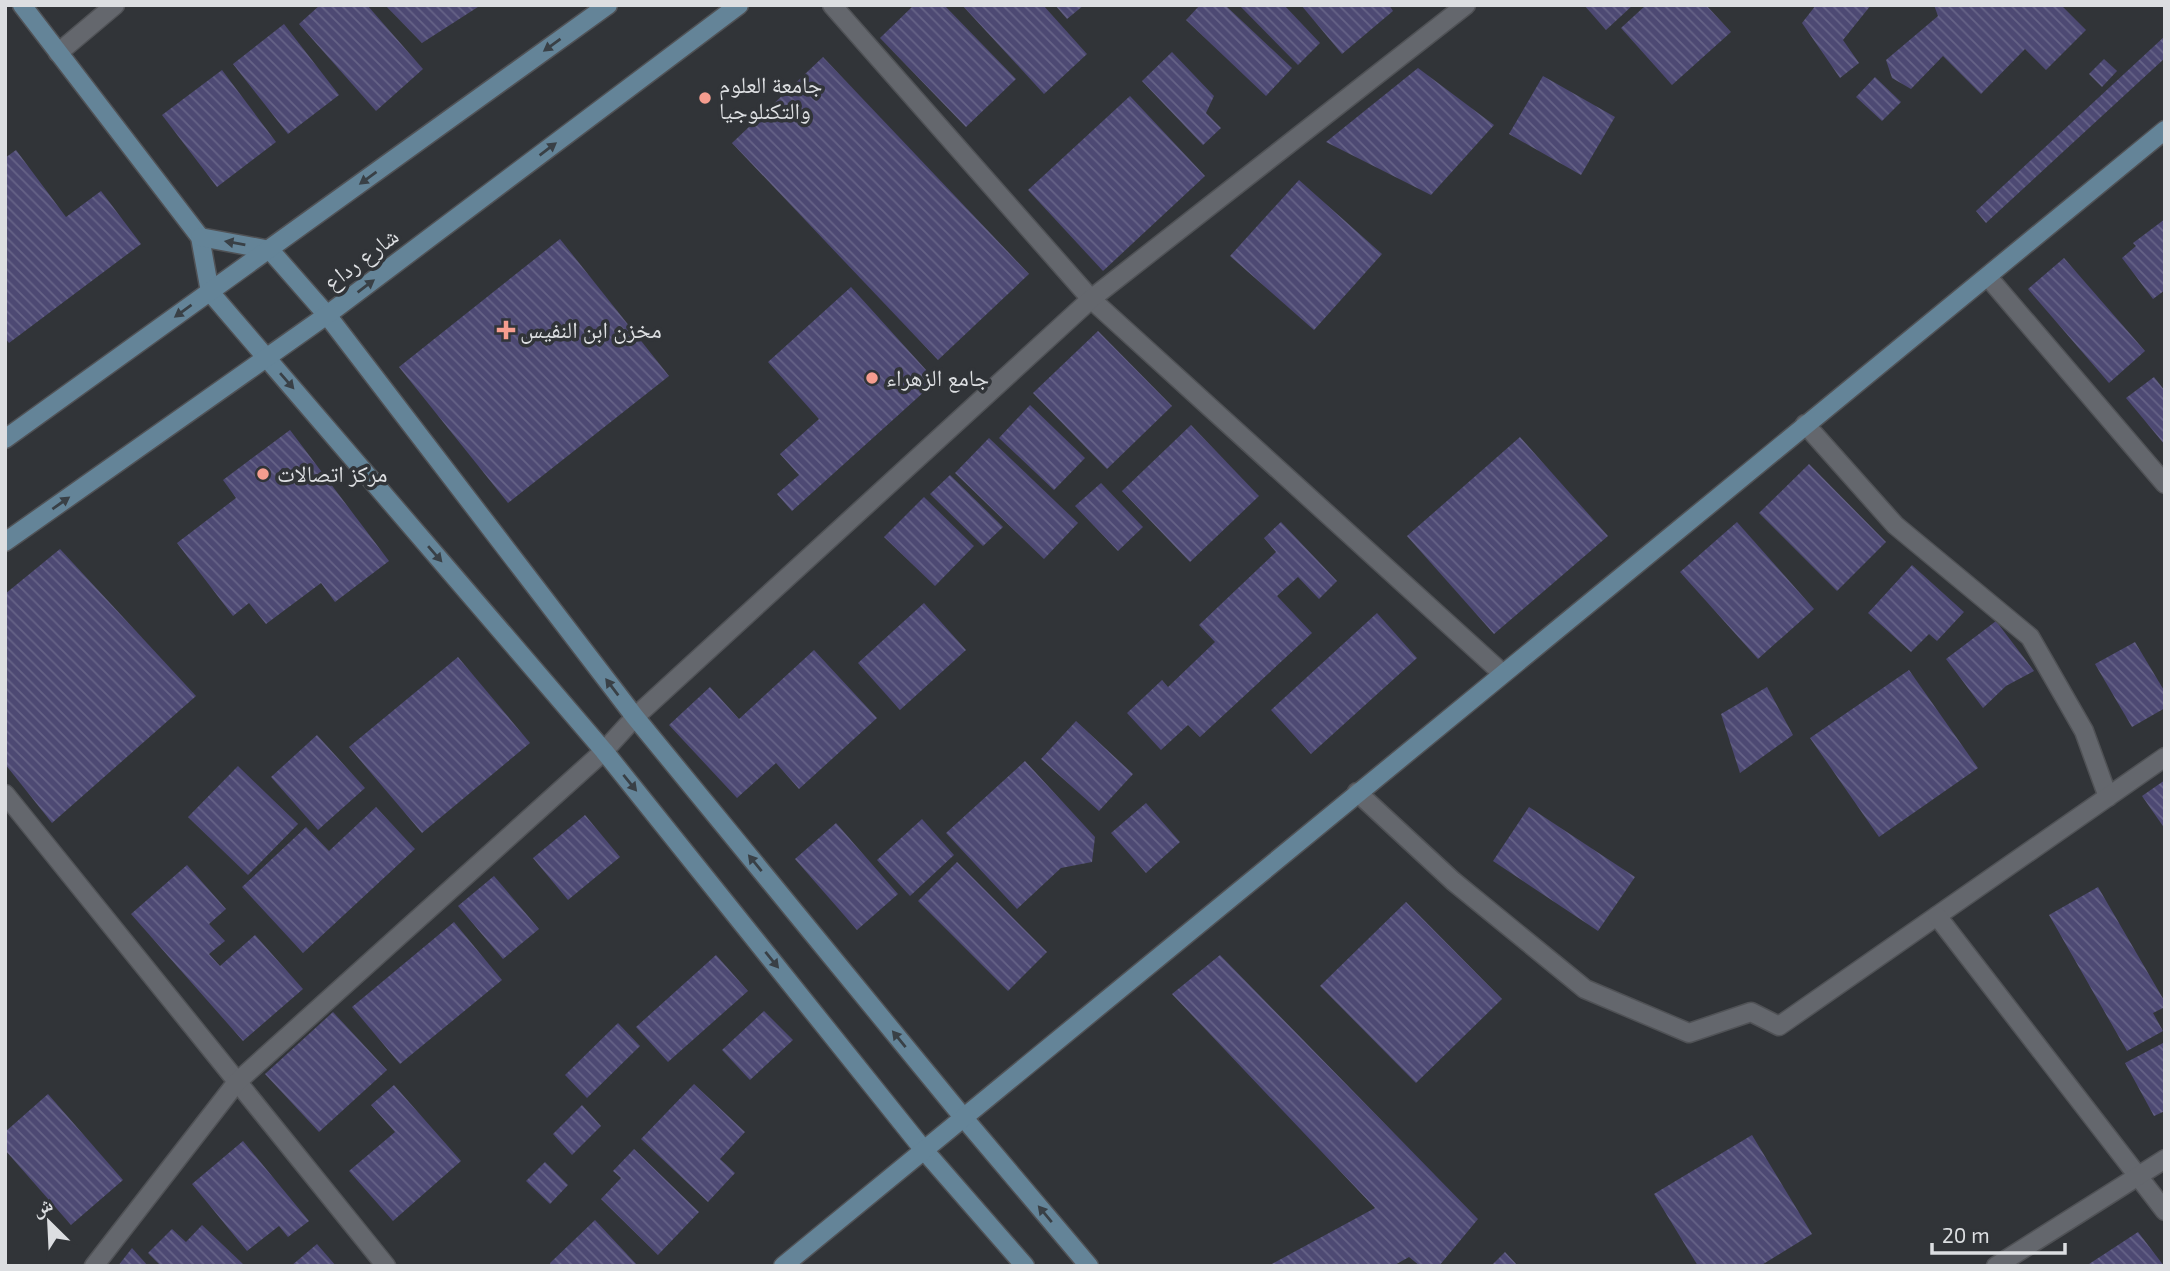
<svg xmlns="http://www.w3.org/2000/svg" width="2170" height="1271" viewBox="0 0 2170 1271" font-family="'Exo 2','Noto Naskh Arabic',sans-serif">
  <style>
    .building { fill: url(#building-back-hatch) }
    .lines { fill: none; stroke-linecap: round; stroke-linejoin: round }
    .street-casing { stroke: #505256; stroke-width: 21 }
    .secondary-casing { stroke: #505256; stroke-width: 21 }
    .street { stroke: #64676d; stroke-width: 18 }
    .secondary { stroke: #648498; stroke-width: 18 }
    .oneway { fill: #394046 }
    .poi-dot { fill: #f59d8f; stroke: #313438; stroke-width: 2.5 }
    .labels { text-anchor: middle; stroke-width: 7; stroke-linejoin: round; paint-order: stroke }
    .poi-label { font-size: 23px; fill: #dcdee1; stroke: #313438; text-anchor: start }
    .street-label { font-size: 23px; fill: #dcdee1; stroke: #313438 }
  </style>
  <defs>
    <pattern id="building-back-hatch" width="6" height="6" patternUnits="userSpaceOnUse" patternTransform="scale(1.75)"><rect width="6" height="6" fill="#4d4973"/><path d="M-1 5l2 2M0 0l6 6M5-1l2 2" fill="none" stroke="#666387"/></pattern>
  </defs>
  <rect width="100%" height="100%" fill="#313438"/>
  <g class="building">
    <polygon points="320,5 367,5 423,69 376,111 299,24"/>
    <polygon points="385,5 481,5 422,43"/>
    <polygon points="914,5 944,5 1016,79 966,127 880,38"/>
    <polygon points="962,5 1043,5 1087,54 1044,94"/>
    <polygon points="1055,5 1084,5 1067,19"/>
    <polygon points="1200,5 1225,5 1292,68 1266,96 1186,20"/>
    <polygon points="1239,5 1284,5 1320,43 1298,65"/>
    <polygon points="1301,5 1389,5 1393,11 1342,54"/>
    <polygon points="1584,5 1633,5 1606,30"/>
    <polygon points="1646,5 1706,5 1731,32 1672,85 1621,28"/>
    <polygon points="1816,5 1871,5 1843,40 1859,63 1840,78 1802,23"/>
    <polygon points="1934,5 2061,5 2086,30 2046,70 2025,49 1981,94 1943,56 1911,89 1892,78 1886,60 1938,16"/>
    <polygon points="284,24 339,95 288,134 233,64"/>
    <polygon points="2165,36 2165,58 1986,223 1976,211"/>
    <polygon points="1172,52 1214,96 1206,113 1221,128 1203,145 1142,81"/>
    <polygon points="823,57 1029,274 938,360 732,143"/>
    <polygon points="2104,59 2117,71 2102,87 2089,74"/>
    <polygon points="1418,68 1494,125 1431,195 1326,142"/>
    <polygon points="222,70 276,142 217,187 162,115"/>
    <polygon points="1543,76 1615,117 1581,175 1509,134"/>
    <polygon points="1875,77 1901,102 1882,121 1856,97"/>
    <polygon points="1130,96 1205,176 1103,271 1028,190"/>
    <polygon points="16,150 66,217 101,191 141,244 9,343 5,338 5,158"/>
    <polygon points="1299,180 1382,254 1314,330 1230,256"/>
    <polygon points="2165,219 2165,290 2153,299 2122,258 2136,246 2133,243"/>
    <polygon points="560,239 669,376 508,503 399,367"/>
    <polygon points="2064,258 2145,351 2109,383 2028,289"/>
    <polygon points="851,287 936,381 792,511 777,494 799,475 780,454 819,419 768,362"/>
    <polygon points="1098,331 1172,406 1107,469 1033,393"/>
    <polygon points="2154,377 2165,391 2165,445 2126,398"/>
    <polygon points="1030,405 1085,458 1054,490 999,438"/>
    <polygon points="1191,425 1259,496 1190,562 1122,491"/>
    <polygon points="290,430 389,561 335,602 321,583 266,624 249,603 233,616 177,543 236,498 223,480"/>
    <polygon points="1520,437 1608,536 1494,634 1407,536"/>
    <polygon points="989,438 1078,523 1044,559 955,473"/>
    <polygon points="1809,464 1886,542 1837,591 1759,513"/>
    <polygon points="950,475 1003,527 983,546 930,494"/>
    <polygon points="1101,483 1143,527 1118,551 1075,506"/>
    <polygon points="924,497 974,546 935,586 884,537"/>
    <polygon points="1281,522 1337,581 1319,599 1298,577 1277,596 1312,633 1200,737 1188,725 1161,750 1127,713 1162,680 1168,687 1215,642 1199,625 1276,552 1264,538"/>
    <polygon points="1737,522 1814,609 1758,659 1680,572"/>
    <polygon points="60,549 196,696 52,823 5,764 5,594"/>
    <polygon points="1912,565 1964,612 1937,641 1929,634 1911,652 1868,613"/>
    <polygon points="924,603 966,650 900,710 858,663"/>
    <polygon points="1377,613 1417,658 1311,754 1271,710"/>
    <polygon points="1996,621 2034,671 2006,686 1983,708 1946,659"/>
    <polygon points="2135,642 2165,692 2165,708 2132,727 2095,664"/>
    <polygon points="814,650 877,718 799,789 776,763 737,798 669,725 710,687 739,719"/>
    <polygon points="458,657 530,743 422,833 349,747"/>
    <polygon points="1909,670 1978,768 1879,837 1810,738"/>
    <polygon points="1767,687 1793,735 1740,773 1721,714"/>
    <polygon points="1076,721 1133,774 1099,811 1041,759"/>
    <polygon points="317,735 365,788 318,830 271,777"/>
    <polygon points="1025,761 1095,837 1092,862 1061,868 1017,909 946,833"/>
    <polygon points="238,766 298,824 248,875 188,817"/>
    <polygon points="2165,780 2165,829 2142,796"/>
    <polygon points="1146,803 1180,842 1146,873 1111,833"/>
    <polygon points="376,807 415,849 303,953 242,887 306,827 329,851"/>
    <polygon points="1529,807 1635,877 1598,931 1493,861"/>
    <polygon points="585,815 620,857 568,900 533,858"/>
    <polygon points="922,819 954,855 910,896 877,860"/>
    <polygon points="836,823 898,894 857,930 795,859"/>
    <polygon points="957,862 1047,952 1008,991 918,901"/>
    <polygon points="187,865 226,909 209,924 225,941 209,954 220,966 255,935 303,989 243,1041 131,914"/>
    <polygon points="494,876 539,929 503,959 458,906"/>
    <polygon points="2098,887 2165,1002 2165,1007 2153,1013 2163,1031 2127,1051 2049,915"/>
    <polygon points="1406,902 1502,999 1416,1083 1320,986"/>
    <polygon points="454,922 502,980 400,1064 352,1007"/>
    <polygon points="716,955 748,991 668,1062 636,1027"/>
    <polygon points="1220,955 1478,1219 1439,1266 1420,1266 1409,1257 1393,1266 1268,1266 1375,1208 1172,994"/>
    <polygon points="764,1011 793,1040 750,1080 722,1050"/>
    <polygon points="333,1012 387,1070 319,1132 265,1074"/>
    <polygon points="618,1023 640,1046 587,1098 565,1075"/>
    <polygon points="2163,1043 2165,1111 2154,1116 2125,1063"/>
    <polygon points="694,1084 745,1132 720,1159 735,1173 708,1202 641,1139"/>
    <polygon points="394,1085 461,1161 393,1221 349,1171 395,1132 371,1105"/>
    <polygon points="48,1094 123,1180 71,1225 5,1150 5,1132"/>
    <polygon points="582,1105 601,1126 572,1155 553,1134"/>
    <polygon points="1752,1135 1812,1234 1760,1266 1698,1266 1654,1194"/>
    <polygon points="243,1141 309,1221 288,1237 279,1226 247,1251 192,1184"/>
    <polygon points="634,1149 699,1212 658,1255 601,1199 621,1178 613,1171"/>
    <polygon points="545,1162 568,1185 550,1204 526,1181"/>
    <polygon points="595,1220 638,1266 552,1266 550,1263"/>
    <polygon points="202,1225 243,1264 242,1266 161,1266 148,1253 172,1229 186,1242"/>
    <polygon points="2138,1232 2164,1266 2086,1266"/>
    <polygon points="317,1244 336,1266 291,1266"/>
    <polygon points="132,1248 148,1266 118,1266"/>
    <polygon points="1505,1252 1518,1266 1491,1266"/>
  </g>
  <g class="lines">
    <g class="street-casing">
      <g id="street">
        <polyline points="832,5 1091,299 1502,673"/>
        <polyline points="58,53 115,5"/>
        <polyline points="1988,277 2165,484"/>
        <polyline points="1805,424 1895,525 2030,637 2084,731 2108,797"/>
        <polyline points="1357,792 1453,881 1585,989 1689,1033 1751,1012 1779,1026 2165,757"/>
        <polyline points="5,794 386,1266"/>
        <polyline points="1937,916 2165,1211"/>
        <polyline points="94,1266 237,1082 604,751 635,717 1091,299 1466,5"/>
        <polyline points="1996,1266 2165,1159"/>
      </g>
    </g>
    <g class="secondary-casing">
      <g id="secondary">
        <polyline points="22,5 200,237 210,292 604,751 923,1149 1025,1266"/>
        <polyline points="200,237 270,250 327,315 635,717 963,1117 1089,1266"/>
        <polyline points="5,439 608,5"/>
        <polyline points="5,542 327,315 739,5"/>
        <polyline points="783,1266 2165,130"/>
      </g>
    </g>
    <use href="#street" class="street"/>
    <use href="#secondary" class="secondary"/>
  </g>
  <defs><path id="oneway-solid" d="M-6-.8H1V-3.2L6.5 0L1 3.2V.8H-6Z" transform="scale(1.75)"/></defs>
  <g class="oneway">
    <use href="#oneway-solid" transform="translate(552 45) rotate(144)"/>
    <use href="#oneway-solid" transform="translate(548 149) rotate(-37)"/>
    <use href="#oneway-solid" transform="translate(368 178) rotate(144)"/>
    <use href="#oneway-solid" transform="translate(235 243) rotate(-170)"/>
    <use href="#oneway-solid" transform="translate(366 286) rotate(-37)"/>
    <use href="#oneway-solid" transform="translate(183 311) rotate(144)"/>
    <use href="#oneway-solid" transform="translate(287 381) rotate(49)"/>
    <use href="#oneway-solid" transform="translate(61 503) rotate(-35)"/>
    <use href="#oneway-solid" transform="translate(435 554) rotate(49)"/>
    <use href="#oneway-solid" transform="translate(612 687) rotate(-127)"/>
    <use href="#oneway-solid" transform="translate(630 783) rotate(51)"/>
    <use href="#oneway-solid" transform="translate(755 863) rotate(-129)"/>
    <use href="#oneway-solid" transform="translate(772 960) rotate(51)"/>
    <use href="#oneway-solid" transform="translate(899 1039) rotate(-129)"/>
    <use href="#oneway-solid" transform="translate(1045 1214) rotate(-130)"/>
  </g>
  <g class="poi-dot">
    <circle cx="705" cy="98" r="7"/>
    <path d="M502.5 319.5h7v7h7v7h-7v7h-7v-7h-7v-7h7z"/>
    <circle cx="872" cy="378" r="7"/>
    <circle cx="263" cy="474" r="7"/>
  </g>
  <g class="labels">
    <g class="poi-label">
      <text x="719" y="93">جامعة العلوم<tspan x="719" dy="26">والتكنلوجيا</tspan></text>
      <text x="520" y="338">مخزن ابن النفيس</text>
      <text x="886" y="386">جامع الزهراء</text>
      <text x="277" y="482">مركز اتصالات</text>
    </g>
    <g class="street-label">
      <text transform="translate(361 259) rotate(-37)" y="8">شارع رداع</text>
    </g>
  </g>
  <rect width="2170" height="1271" fill="none" stroke="#dcdee1" stroke-width="14"/>
  <g transform="translate(49 1222) rotate(336)" stroke="#313438" stroke-width="5" paint-order="stroke">
  <path d="M0-5L12 26L0 18L-12 26Z" fill="#dcdee1"/>
  <text y="-10" font-size="19" font-weight="bold" text-anchor="middle" fill="#dcdee1">ش</text>
  </g>
  <path d="M1932 1243v10h133v-10" fill="none" stroke="#dcdee1" stroke-width="3.5"/>
  <text x="1942" y="1243" font-size="21" fill="#dcdee1" stroke="#313438" stroke-width="5" paint-order="stroke">20 m</text>
</svg>
